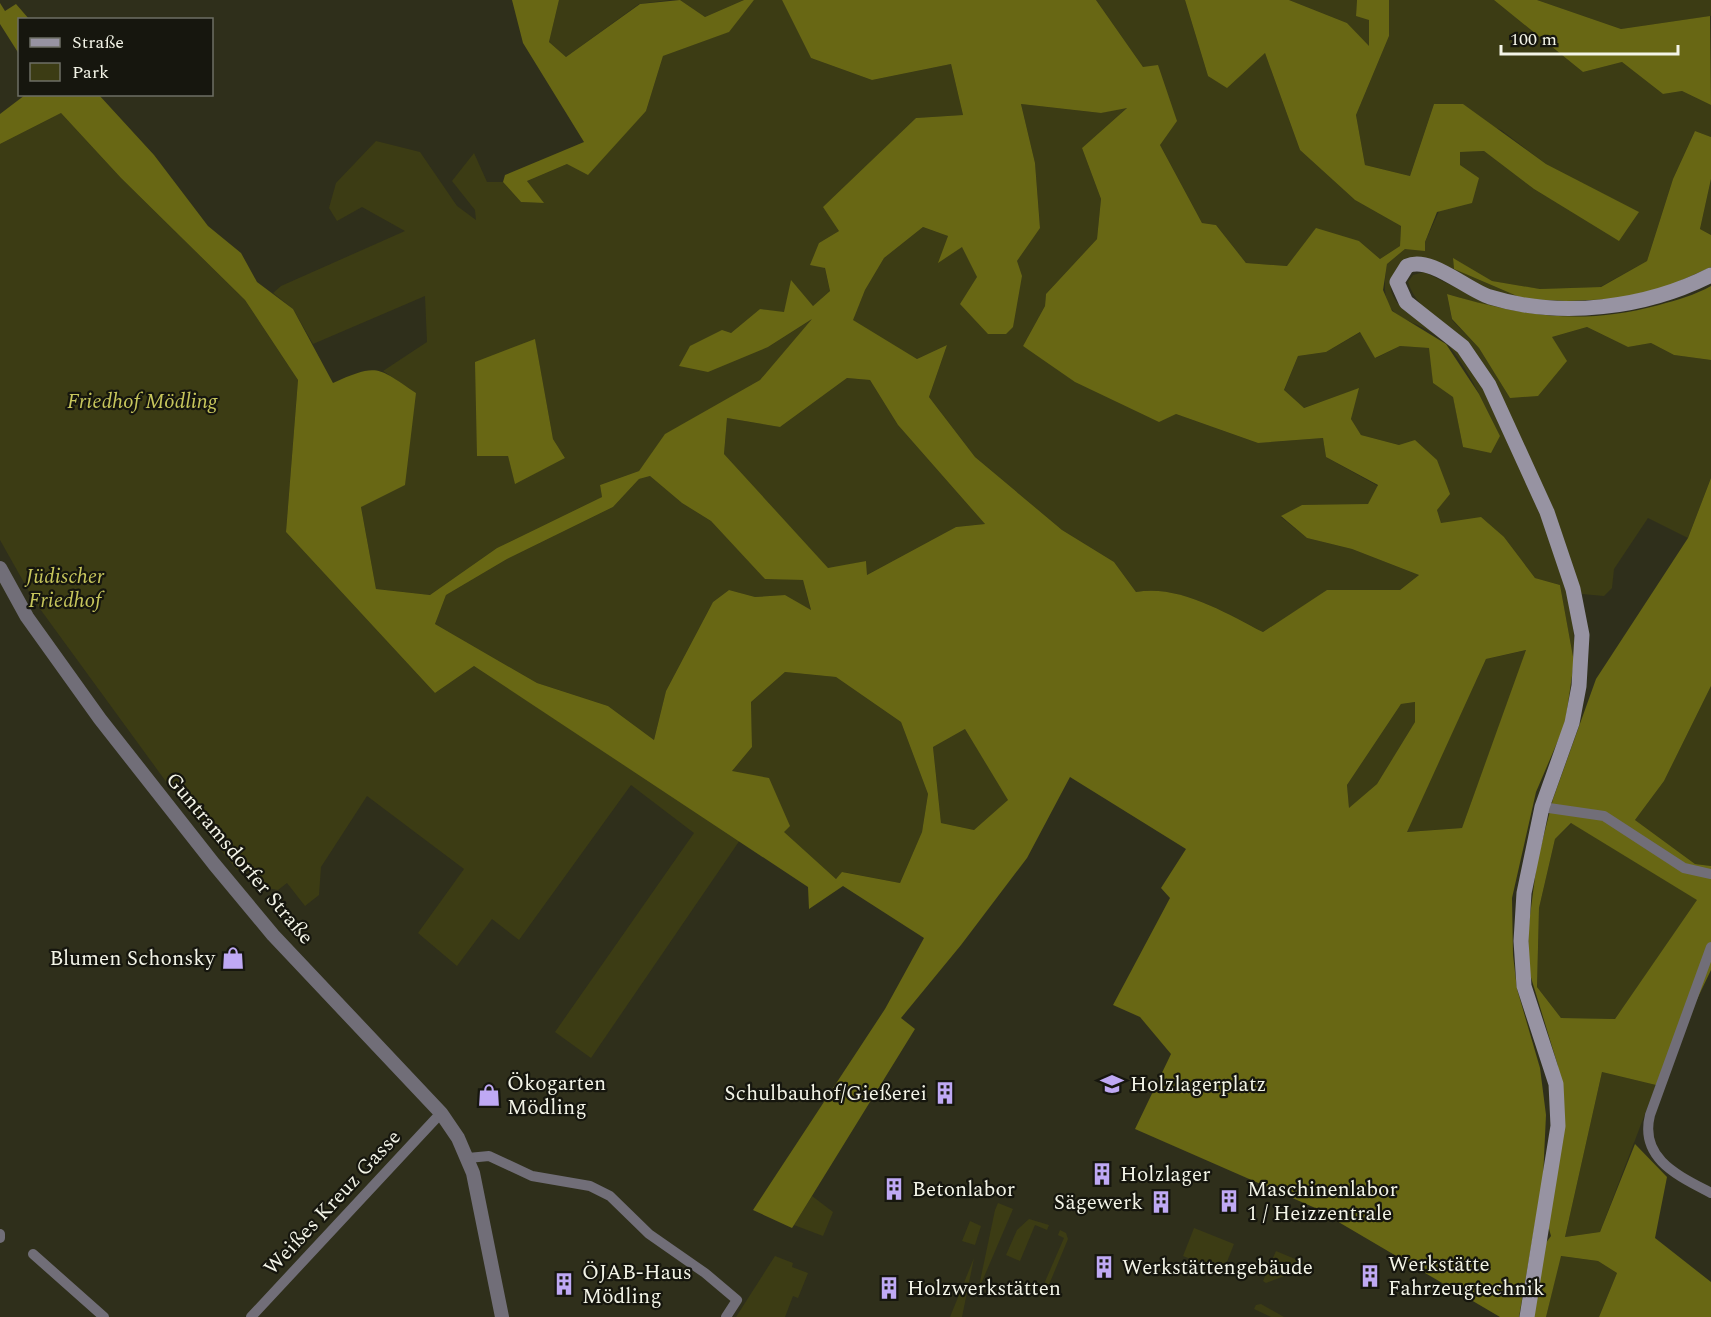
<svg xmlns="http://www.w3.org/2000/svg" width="1711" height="1317" viewBox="0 0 1711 1317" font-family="Spectral,serif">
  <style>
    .green { fill: #3c3c14; fill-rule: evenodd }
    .forest { fill: #686714; fill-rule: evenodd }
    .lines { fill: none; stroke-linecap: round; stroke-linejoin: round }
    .minor { stroke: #716e78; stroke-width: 10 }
    .tertiary { stroke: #716e78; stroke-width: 14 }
    .secondary { stroke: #9793a2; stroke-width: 15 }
    .labels { text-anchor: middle; stroke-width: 4.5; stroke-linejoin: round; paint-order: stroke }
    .park-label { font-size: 21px; font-style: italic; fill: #c7c65c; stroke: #16160e }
    .street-label { font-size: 21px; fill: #f3f4e7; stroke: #16160e }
    .poi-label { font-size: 21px; fill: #f3f4e7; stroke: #16160e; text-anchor: start }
  </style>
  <rect width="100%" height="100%" fill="#2f2f1b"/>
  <g class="green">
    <polygon points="559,0 670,0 639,4 566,57 549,42"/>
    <polygon points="680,0 744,0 705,17"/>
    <path d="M754,0H782L811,58L872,80L951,64L963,115L916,118L885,148L839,231L819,243L830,291L813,306L791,281L785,313L760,309L731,333L768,347L814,318L760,380L666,434L639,471L600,485L602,497L497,548L430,595L376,589L361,507L416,393L383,371L427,342L425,296L313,344L293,309L273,293L281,286L405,231L362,207L337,221L329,208L336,183L376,141L420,152L457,206L476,220L475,210L452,181L474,153L487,182H503L521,202L543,203L527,181L567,164L646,111L663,56L728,32ZM535,340L553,439L565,458L515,483L508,456H477Z"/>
    <polygon points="1096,0 1185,0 1208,76 1265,53 1300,150 1355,200 1401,226 1400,246 1380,259 1359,241 1287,266 1246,263 1216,225 1202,223 1160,145 1143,67"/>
    <polygon points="1289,0 1357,0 1356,15 1369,19 1369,47 1347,23"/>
    <path d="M1389,0H1494L1583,72L1622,62L1663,94L1682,91L1711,105V137L1695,131L1673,179L1647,261L1600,287L1540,289L1491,281L1453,259L1454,269L1524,299C1508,295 1489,292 1474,285C1451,272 1434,255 1406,258C1394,269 1384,285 1396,301C1406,316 1427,323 1440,333C1452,343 1464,358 1474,370C1490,390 1502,425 1512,449C1541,516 1578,587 1574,662L1560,585L1535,578L1504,537L1441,523L1437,510L1399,445L1361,435L1351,419L1358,389L1303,408L1284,391L1298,356L1326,352L1361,332L1376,358L1400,346L1430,348L1433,383L1453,396L1463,447L1500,436C1489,413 1464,360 1446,343C1410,311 1376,328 1387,264L1405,249L1425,242L1460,165L1459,152L1484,151L1534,189L1618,240L1638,212L1546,164L1501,130L1434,104L1410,176L1365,165L1356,115L1389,36Z"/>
    <polygon points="1537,0 1711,0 1711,16 1621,29"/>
    <path d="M1021,104L1101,113L1129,106L1082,148L1101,199L1097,239L1046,294L1045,306L1023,346L1176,414L1258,443L1323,438L1326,457L1378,486L1368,505H1302L1281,517L1307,538L1352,549L1419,575L1400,590L1327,591L1263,632C1226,613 1179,584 1136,592L1114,562L1062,530L975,457L929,397L947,345L917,359L852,320L865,290L884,258L923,227L948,236L939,262L962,246L977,277L1017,261L1040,227L1035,163Z"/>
    <polygon points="61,113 121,178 245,300 298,380 286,532 435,693 474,666 740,840 591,1058 555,1032 694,833 631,785 519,940 492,919 457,966 418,933 464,869 367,796 321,867 319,895 305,906 287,883 278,890 262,887 243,866 237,870 167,783 35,602 0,540 0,144"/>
    <polygon points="1711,179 1711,235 1700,229"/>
    <path d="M1424,272L1477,298L1547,317L1499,309L1447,294L1452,320L1479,348L1510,398L1552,337L1587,327L1628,347L1651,343L1674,355L1711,360V478L1688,538L1648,518L1614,569L1612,588L1604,596L1582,594C1562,538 1540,484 1515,430C1503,403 1492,373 1473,349C1454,323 1418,315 1408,282L1413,275Z"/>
    <polygon points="847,378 870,380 898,425 985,524 956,527 867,575 866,561 828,569 724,454 727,418 780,427"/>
    <polygon points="650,476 682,503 711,521 765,578 803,580 811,611 785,595 755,597 729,590 713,602 666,691 654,740 608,706 537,683 435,624 446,595 507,559 613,507 639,479"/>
    <polygon points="1527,650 1462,828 1406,832 1486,659"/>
    <polygon points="785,672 836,677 901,722 928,794 922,832 900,883 843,872 836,879 783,832 732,771 752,747 751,702"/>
    <polygon points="1711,686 1711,866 1695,864 1635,820 1664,781"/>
    <polygon points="1415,702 1415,722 1377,784 1349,809 1347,785 1401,704"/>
    <polygon points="965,729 1009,800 974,830 941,823 933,747"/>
    <polygon points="1572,823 1698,900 1615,1019 1561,1018 1537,987 1539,908 1555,839"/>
    <polygon points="1602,1072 1656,1085 1600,1232 1565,1237"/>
    <polygon points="812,1196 833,1212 823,1236 794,1225"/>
    <polygon points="998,1203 1013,1209 978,1291 995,1210"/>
    <polygon points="1029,1219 1049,1225 1047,1230 1035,1225 1020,1261 1006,1255 1017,1230"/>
    <polygon points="970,1221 981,1226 975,1245 962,1241"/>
    <polygon points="1194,1228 1234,1244 1223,1272 1183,1256"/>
    <polygon points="1060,1230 1066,1233 1068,1239 1048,1287 1044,1284 1064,1238 1058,1235"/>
    <polygon points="1276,1251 1307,1264 1306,1268 1266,1283 1263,1281"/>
    <polygon points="775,1256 793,1263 792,1267 808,1273 798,1298 793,1296 785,1317 736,1317"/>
    <polygon points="1560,1256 1598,1261 1617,1273 1599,1317 1546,1317"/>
    <polygon points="974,1258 962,1317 950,1317"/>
    <polygon points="1261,1304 1284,1317 1271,1317 1254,1309 1256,1305"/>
  </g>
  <g class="forest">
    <polygon points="512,0 559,0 549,42 566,57 640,4 680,0 705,17 744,0 754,0 729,32 663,56 646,111 588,175 567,164 527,181 544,203 521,202 503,182 505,175 584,142 523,43"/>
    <path d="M782,0H1096L1143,67L1158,65L1177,121L1160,145L1202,223L1216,225L1246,263L1287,266L1316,228L1359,241L1380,259L1400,246L1401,226L1355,200L1300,150L1265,53L1227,88L1208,76L1185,0H1289L1347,23L1369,46V20L1356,16L1357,0H1389V36L1356,115L1365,165L1410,176L1434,104H1463L1546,164L1639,212L1619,241L1534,189L1484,151L1460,152V165L1479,178L1472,203L1437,212L1425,242V251L1405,249L1387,264L1383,290L1392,311L1446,344L1479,394L1500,436L1491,453L1463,447L1453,397L1433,383L1429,348L1400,346L1375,358L1360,332L1326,352L1298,356L1284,390L1304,408L1359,388L1351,419L1361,435L1399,445L1415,440L1437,460L1450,494L1437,510L1441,523L1481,517L1504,537L1535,578L1560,585L1574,662L1565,724L1536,792L1512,898L1513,955L1517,989L1540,1068L1546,1115L1543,1178L1519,1317H1500L1313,1207L1135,1129L1171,1054L1140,1017L1113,1005L1170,898L1161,888L1186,849L1070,777L1027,858L961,945L901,1018L915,1029L794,1225L792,1228L753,1210L885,1009L924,938L843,886L809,909L808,887L474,666L435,693L286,532L298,380L245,300L121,178L61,113L0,144V114L25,95H99L154,155L208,226L241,253L257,282L293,309L333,383C378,363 377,367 416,393L405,485L361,507L376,589L430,595L497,548L602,497L600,485L639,471L665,434L760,380L812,319L768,347L708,372L679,366L690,346L722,330L731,333L760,309L784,312L791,280L813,306L830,291L825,268L810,265L819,243L839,231L823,207L916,118L963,115L951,64L872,80L811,58ZM1021,104L1101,113L1127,108L1082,148L1101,199L1097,239L1046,294L1045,306L1023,346L1075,382L1159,422L1176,414L1258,443L1323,438L1326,457L1378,485L1368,504L1302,505L1281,516L1307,538L1352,549L1419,575L1400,590H1327L1263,632C1226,613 1179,584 1136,592L1114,562L1062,530L975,457L929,397L947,345L917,359L853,320L865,290L884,258L923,227L948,236L938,263L962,247L977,277L960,304L988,334H1006L1013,327L1022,276L1017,261L1040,228L1035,163ZM847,378L870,380L898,425L985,524L956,527L867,575L866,561L828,568L724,454L727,418L780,427ZM650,476L682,503L711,521L765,579L803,580L811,610L785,595L755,597L729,590L713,602L666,691L654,740L608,706L537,683L435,624L446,595L507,559L613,507L639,479ZM1526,650L1462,828L1407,832L1486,659ZM785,672L836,677L901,722L928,794L922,832L900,883L842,872L836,879L784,832L790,826L769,778L732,771L752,747L751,702ZM1415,702V722L1377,784L1349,808L1347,785L1401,704ZM965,729L1008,800L974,830L941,823L933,747Z"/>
    <polygon points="1494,0 1537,0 1621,29 1710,16 1711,105 1682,91 1663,94 1622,62 1583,72"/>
    <polygon points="0,3 5,11 16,4 29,19 20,20 19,54 0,24"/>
    <polygon points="1695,131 1711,137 1711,179 1700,229 1711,235 1711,267 1664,288 1614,299 1567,301 1524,299 1454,269 1453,258 1492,281 1540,289 1601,287 1647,261 1673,179"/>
    <path d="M1711,286V360L1674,355L1651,343L1628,347L1587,327L1552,337L1567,361L1538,396L1510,398L1479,348L1452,319L1447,294C1523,316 1581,326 1659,305C1677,300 1695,295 1711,286Z"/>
    <polygon points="535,339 553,439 565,458 515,484 508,456 477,456 475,362"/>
    <path d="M1711,478V686L1664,781L1635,820L1695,864L1711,866V970L1656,1085L1602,1072L1565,1237L1600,1232L1635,1144L1667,1177L1655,1238L1711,1282V1317H1599L1617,1273L1598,1261L1561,1256L1546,1317H1532L1545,1244L1551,1236L1548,1225L1558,1066L1529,971L1528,931L1537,862L1553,799L1596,679L1688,538ZM1571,823L1697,900L1615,1019L1561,1018L1537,987L1539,908L1555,839Z"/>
  </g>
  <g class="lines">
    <g class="minor">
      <polyline points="1542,807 1604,816 1684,868 1711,874"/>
      <path d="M1711,947L1650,1115C1639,1159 1679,1176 1711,1193"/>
      <polyline points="468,1158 489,1156 532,1176 590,1186 610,1196 649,1234 705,1273 737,1300 726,1317"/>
      <polyline points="0,1234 0,1238"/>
      <polyline points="33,1254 104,1317"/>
      <polyline points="251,1317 441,1113"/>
    </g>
    <polyline class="tertiary" points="0,568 27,617 100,719 214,864 273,935 441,1113 458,1138 473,1173 502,1317"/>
    <path class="secondary" d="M1527,1317L1558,1126L1556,1084L1524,986L1521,941L1524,893L1542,807L1572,723L1579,686L1582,635L1573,589L1547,512L1489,385L1463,347L1406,302L1397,282L1407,266C1430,255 1467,290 1490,297C1561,319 1646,308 1711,275"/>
  </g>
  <defs>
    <g id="shop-bare" transform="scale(1.8)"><path d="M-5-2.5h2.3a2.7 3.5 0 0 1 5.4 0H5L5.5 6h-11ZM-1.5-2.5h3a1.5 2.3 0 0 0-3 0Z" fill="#bfa9f4" stroke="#16160e" stroke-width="2.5" paint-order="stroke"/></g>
    <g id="university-bare" transform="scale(1.8)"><path d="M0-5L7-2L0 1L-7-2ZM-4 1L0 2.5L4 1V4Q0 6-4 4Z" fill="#bfa9f4" stroke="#16160e" stroke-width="2.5" paint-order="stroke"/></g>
    <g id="building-bare" transform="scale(1.8)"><path d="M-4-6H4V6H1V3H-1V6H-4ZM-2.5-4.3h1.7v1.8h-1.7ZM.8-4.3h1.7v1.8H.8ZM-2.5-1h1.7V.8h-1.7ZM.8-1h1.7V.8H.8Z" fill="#bfa9f4" stroke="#16160e" stroke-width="2.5" paint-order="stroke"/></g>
  </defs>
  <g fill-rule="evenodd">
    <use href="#shop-bare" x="233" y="958"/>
    <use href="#university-bare" x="1112" y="1084"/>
    <use href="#building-bare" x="945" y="1093"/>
    <use href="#shop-bare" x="489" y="1095"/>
    <use href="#building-bare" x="1102" y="1174"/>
    <use href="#building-bare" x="894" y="1189"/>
    <use href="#building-bare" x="1229" y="1201"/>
    <use href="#building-bare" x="1161" y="1202"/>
    <use href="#building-bare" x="1104" y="1267"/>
    <use href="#building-bare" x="1370" y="1276"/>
    <use href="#building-bare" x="564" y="1284"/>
    <use href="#building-bare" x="889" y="1288"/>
  </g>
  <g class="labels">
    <g class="park-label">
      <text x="142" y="408">Friedhof Mödling</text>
      <text x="65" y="583">Jüdischer<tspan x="65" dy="24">Friedhof</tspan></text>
    </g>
    <g class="street-label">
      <text transform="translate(240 858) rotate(50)" y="7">Guntramsdorfer Straße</text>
      <text transform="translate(332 1202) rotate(-47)" y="7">Weißes Kreuz Gasse</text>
    </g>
    <g class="poi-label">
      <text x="215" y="965" text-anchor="end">Blumen Schonsky</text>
      <text x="507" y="1090">Ökogarten<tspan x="507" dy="24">Mödling</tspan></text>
      <text x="1130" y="1091">Holzlagerplatz</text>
      <text x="927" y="1100" text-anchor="end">Schulbauhof/Gießerei</text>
      <text x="1120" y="1181">Holzlager</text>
      <text x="912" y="1196">Betonlabor</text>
      <text x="1247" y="1196">Maschinenlabor<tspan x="1247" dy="24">1 / Heizzentrale</tspan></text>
      <text x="1143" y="1209" text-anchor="end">Sägewerk</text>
      <text x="1388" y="1271">Werkstätte<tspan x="1388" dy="24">Fahrzeugtechnik</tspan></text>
      <text x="1122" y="1274">Werkstättengebäude</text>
      <text x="582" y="1279">ÖJAB-Haus<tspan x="582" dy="24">Mödling</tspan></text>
      <text x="907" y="1295">Holzwerkstätten</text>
    </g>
  </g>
  <rect x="18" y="18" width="195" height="78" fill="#16160e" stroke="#6e6f65" stroke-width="1.5"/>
  <rect x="30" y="38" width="30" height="9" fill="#9793a2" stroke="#6e6f65" stroke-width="1.5"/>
  <text x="72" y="48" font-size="18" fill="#f3f4e7">Straße</text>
  <rect x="30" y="63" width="30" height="18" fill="#3c3c14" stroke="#6e6f65" stroke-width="1.5"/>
  <text x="72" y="78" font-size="18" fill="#f3f4e7">Park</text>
  <path d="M1501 45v9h177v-9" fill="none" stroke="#f3f4e7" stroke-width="3"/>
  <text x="1510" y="45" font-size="18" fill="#f3f4e7" stroke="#16160e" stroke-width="4.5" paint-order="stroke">100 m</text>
</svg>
